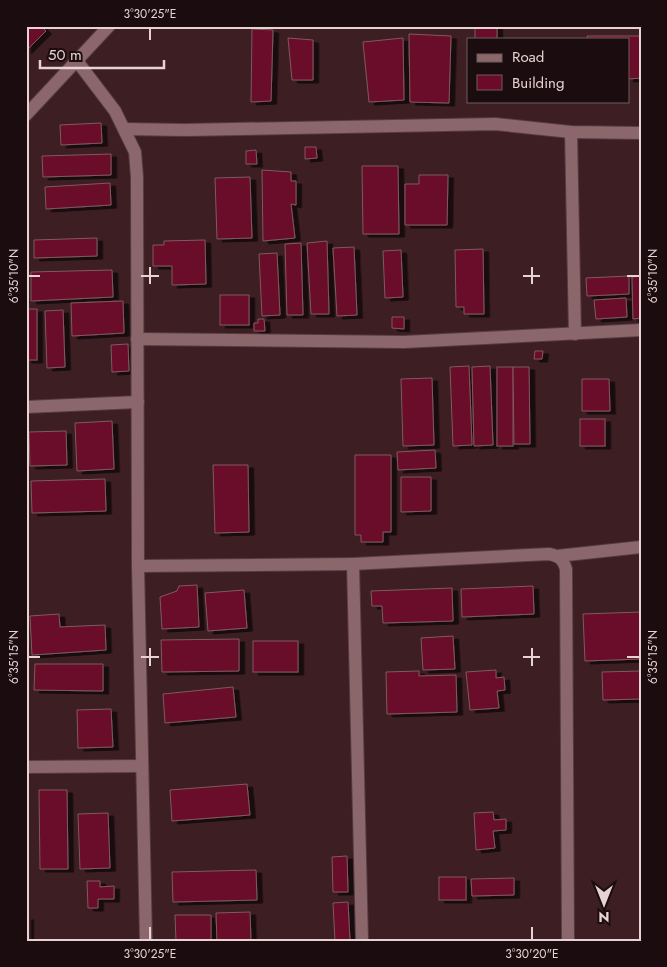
<svg xmlns="http://www.w3.org/2000/svg" width="667" height="967" viewBox="0 0 667 967" font-family="Jost,sans-serif">
  <style>
    .building { fill: #6b0a29; stroke: #7e5b5f; filter: url(#shadow) }
    .lines { fill: none; stroke-linecap: round; stroke-linejoin: round }
    .minor-casing { stroke: #553c41; stroke-width: 14 }
    .minor { stroke: #8b676b; stroke-width: 12 }
    .ticks { fill: none; stroke: #e7d2d4; stroke-width: 2 }
    .neatline { fill: none; stroke: #e7d2d4; stroke-width: 2 }
    .ticks-label { font-size: 12px; text-anchor: middle; fill: #e7d2d4 }
  </style>
  <defs>
    <filter id="shadow"><feDropShadow dx="5.5" dy="3" stdDeviation="0" flood-color="#0009"/></filter>
  </defs>
  <rect width="100%" height="100%" fill="#3c1e23"/>
  <g class="building">
    <polygon points="26,26 41,26 46,31 26,51"/>
    <rect x="475" y="26" width="22" height="13"/>
    <polygon points="252,29 273,30 271,101 251,102"/>
    <polygon points="409,34 451,36 449,103 410,102"/>
    <polygon points="587,36 641,36 641,78 628,79 628,39 588,39"/>
    <polygon points="288,38 313,40 313,80 292,80"/>
    <polygon points="403,38 404,100 369,102 363,42"/>
    <polygon points="101,123 102,143 61,145 60,125"/>
    <polygon points="305,147 316,147 317,158 305,159"/>
    <polygon points="256,150 257,164 246,164 246,151"/>
    <polygon points="111,154 111,175 43,177 42,156"/>
    <polygon points="362,166 398,166 399,234 363,234"/>
    <polygon points="262,170 291,172 291,181 296,181 296,205 291,204 295,238 263,241"/>
    <polygon points="419,175 448,175 447,225 405,225 405,184 419,184"/>
    <polygon points="250,177 252,238 217,239 215,178"/>
    <polygon points="110,183 111,205 46,209 45,187"/>
    <polygon points="97,238 97,256 34,258 34,240"/>
    <polygon points="205,240 206,284 172,285 172,266 153,266 153,245 164,245 164,241"/>
    <polygon points="327,241 329,314 311,314 307,243"/>
    <polygon points="301,243 303,315 287,315 285,244"/>
    <polygon points="354,247 357,315 337,316 333,248"/>
    <polygon points="483,249 484,314 464,314 464,307 456,307 455,250"/>
    <polygon points="401,250 403,297 385,298 383,251"/>
    <polygon points="277,253 280,315 262,316 259,254"/>
    <polygon points="112,270 113,297 31,301 31,272"/>
    <polygon points="629,276 629,294 587,296 586,278"/>
    <polygon points="641,276 641,318 633,319 632,277"/>
    <rect x="220" y="295" width="29" height="30"/>
    <polygon points="626,298 627,317 596,319 594,300"/>
    <polygon points="123,301 124,333 72,336 71,303"/>
    <rect x="26" y="309" width="11" height="51"/>
    <polygon points="63,310 65,367 47,368 45,311"/>
    <polygon points="392,317 404,317 404,329 392,328"/>
    <polygon points="258,319 264,319 265,331 254,331 254,323 258,323"/>
    <polygon points="128,344 129,371 112,372 111,345"/>
    <polygon points="535,351 543,351 542,359 534,359"/>
    <polygon points="469,366 472,445 453,446 450,367"/>
    <polygon points="490,366 493,445 474,446 472,367"/>
    <rect x="497" y="367" width="16" height="79"/>
    <polygon points="513,367 529,367 530,444 514,444"/>
    <polygon points="432,378 434,445 403,446 401,379"/>
    <polygon points="582,379 609,379 610,411 582,411"/>
    <rect x="580" y="419" width="25" height="27"/>
    <polygon points="112,421 114,469 77,471 75,423"/>
    <polygon points="66,431 67,465 30,466 29,432"/>
    <polygon points="435,450 436,468 398,470 397,452"/>
    <polygon points="355,455 391,455 391,532 383,532 383,542 361,542 361,535 355,535"/>
    <polygon points="213,465 248,465 249,532 215,533"/>
    <polygon points="401,477 431,477 431,511 401,512"/>
    <polygon points="105,479 106,511 32,513 31,481"/>
    <polygon points="197,585 199,627 162,629 160,597 177,591 179,586"/>
    <polygon points="533,586 534,614 462,617 461,589"/>
    <polygon points="452,588 453,621 383,623 382,606 372,606 371,591"/>
    <polygon points="244,590 247,628 208,631 205,593"/>
    <polygon points="641,612 641,659 585,661 583,614"/>
    <polygon points="59,614 60,627 105,625 106,650 32,655 30,616"/>
    <polygon points="453,636 455,669 423,670 421,638"/>
    <polygon points="239,639 239,671 162,672 161,640"/>
    <rect x="253" y="641" width="45" height="31"/>
    <polygon points="35,664 103,664 103,691 34,690"/>
    <polygon points="496,670 496,678 504,677 505,690 497,691 499,708 470,710 466,672"/>
    <polygon points="419,671 419,676 456,675 457,712 387,714 386,672"/>
    <polygon points="641,671 641,699 603,700 602,672"/>
    <polygon points="233,687 236,717 165,723 163,694"/>
    <polygon points="111,709 113,747 78,748 77,710"/>
    <polygon points="247,784 250,815 172,821 170,790"/>
    <polygon points="39,790 67,790 68,869 40,869"/>
    <polygon points="493,812 494,820 506,819 506,830 493,831 495,848 476,850 474,813"/>
    <polygon points="108,813 110,868 80,869 78,814"/>
    <polygon points="347,856 348,892 333,892 332,857"/>
    <polygon points="256,870 257,900 173,902 172,872"/>
    <rect x="439" y="877" width="27" height="23"/>
    <polygon points="514,878 514,895 472,896 471,879"/>
    <polygon points="87,881 100,881 100,887 114,886 114,899 98,899 98,908 88,908"/>
    <polygon points="348,902 350,941 335,941 333,903"/>
    <polygon points="250,912 251,941 217,941 216,913"/>
    <polygon points="175,915 211,915 211,941 176,941"/>
    <rect x="26" y="917" width="2" height="24"/>
  </g>
  <g class="lines">
    <g class="minor-casing">
      <g id="minor">
        <polyline points="77,61 115,111 135,152 137,177 138,566"/>
        <polyline points="26,115 109,26"/>
        <polyline points="124,129 185,130 495,124 571,132 641,133"/>
        <polyline points="571,132 575,334"/>
        <polyline points="137,339 404,342 641,330"/>
        <polyline points="26,407 138,402"/>
        <polyline points="557,556 641,547"/>
        <polyline points="26,767 141,766"/>
        <polyline points="146,941 138,566 353,564"/>
        <path d="M362,941L353,564L549,554C559,556 563,559 566,569L568,941"/>
      </g>
    </g>
    <use href="#minor" class="minor"/>
  </g>
  <path class="ticks" d="M150,28V40M150,267V284M532,267V284M28,276H40M141,276H159M523,276H540M627,276H640M150,648V666M532,648V666M28,657H40M141,657H159M523,657H540M627,657H640M150,927V940M532,927V940"/>
  <rect width="667" height="967" fill="none" stroke="#1b0d0f" stroke-width="55"/>
  <rect x="467" y="38" width="162" height="65" fill="#1b0d0f" stroke="#6d5c5e"/>
  <rect x="477" y="54" width="25" height="8" fill="#8b676b" stroke="#6d5c5e"/>
  <text x="512" y="62" font-size="15" fill="#e7d2d4">Road</text>
  <rect x="477" y="75" width="25" height="15" fill="#6b0a29" stroke="#6d5c5e"/>
  <text x="512" y="88" font-size="15" fill="#e7d2d4">Building</text>
  <g transform="translate(604 904) rotate(180)" stroke="#1b0d0f" stroke-width="4" paint-order="stroke">
  <path d="M0-4L9 19L0 12L-9 19Z" fill="#e7d2d4"/>
  <text y="-8" font-size="14" font-weight="bold" text-anchor="middle" fill="#e7d2d4">N</text>
  </g>
  <path d="M40 60v8h124v-8" fill="none" stroke="#e7d2d4" stroke-width="2.5"/>
  <text x="48" y="60" font-size="15" fill="#e7d2d4" stroke="#1b0d0f" stroke-width="4" paint-order="stroke">50 m</text>
  <rect x="28" y="28" width="612" height="912" class="neatline"/>
  <g class="ticks-label">
    <text x="150" y="18">3°30'25"E</text>
    <text transform="translate(653 276) rotate(-90)" y="4">6°35'10"N</text>
    <text transform="translate(14 276) rotate(-90)" y="4">6°35'10"N</text>
    <text transform="translate(14 657) rotate(-90)" y="4">6°35'15"N</text>
    <text transform="translate(653 657) rotate(-90)" y="4">6°35'15"N</text>
    <text x="150" y="958">3°30'25"E</text>
    <text x="532" y="958">3°30'20"E</text>
  </g>
</svg>
